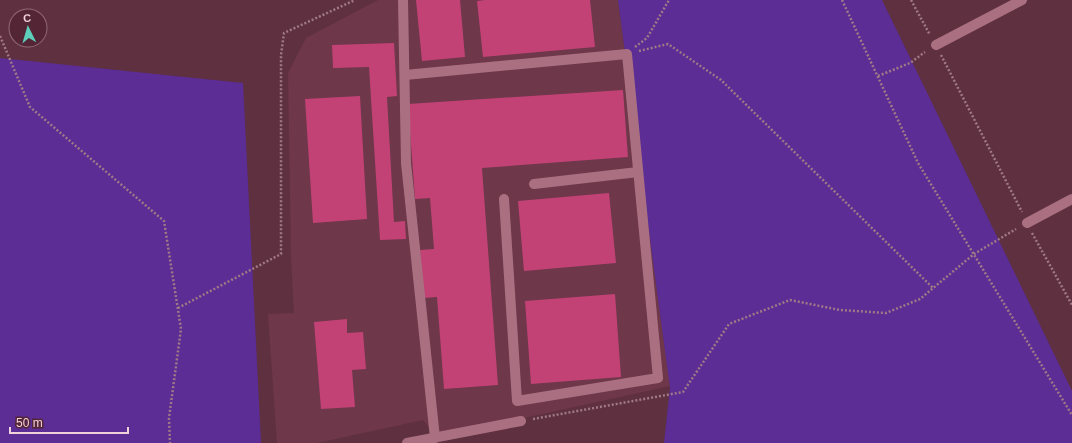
<svg xmlns="http://www.w3.org/2000/svg" width="1072" height="443" viewBox="0 0 1072 443" font-family="Helvetica,sans-serif">
  <style>
    .built { fill: #6e374a }
    .green { fill: #5b2d95 }
    .building { fill: #c24275 }
    .lines { fill: none; stroke-linecap: round; stroke-linejoin: round }
    .path { stroke: #a07986; stroke-width: 2.5; stroke-dasharray: 2 2; stroke-linecap: butt }
    .minor { stroke: #aa7082; stroke-width: 10 }
  </style>
  <rect width="100%" height="100%" fill="#5f3040"/>
  <polygon class="built" points="378,0 618,0 670,386 437,437 423,420 317,443 277,443 268,314 294,313 291,257 288,73 306,38"/>
  <g class="green">
    <polygon points="618,0 882,0 1072,391 1072,443 664,443 670,388"/>
    <polygon points="0,58 243,83 261,443 0,443"/>
  </g>
  <g class="building">
    <polygon points="416,0 460,0 465,57 422,61"/>
    <polygon points="485,0 590,0 595,47 483,57 477,1"/>
    <polygon points="394,43 397,96 387,97 394,222 405,221 406,239 380,240 369,67 333,68 332,45"/>
    <polygon points="623,90 628,157 482,168 498,385 444,389 437,297 423,298 420,250 434,249 430,198 415,199 408,104"/>
    <polygon points="360,96 367,219 313,223 305,99"/>
    <polygon points="609,193 616,263 524,271 518,201"/>
    <polygon points="615,294 621,377 531,384 525,301"/>
    <polygon points="347,319 347,333 363,332 366,369 352,370 355,407 321,409 314,322"/>
  </g>
  <g class="lines">
    <g class="path">
      <polyline points="842,0 918,163 1072,415"/>
      <polyline points="911,0 930,35"/>
      <polyline points="0,36 30,107 164,221 181,329 169,418 170,443"/>
      <polyline points="635,47 647,38 669,0"/>
      <polyline points="639,51 668,44 721,80 933,288"/>
      <polyline points="941,55 1022,212"/>
      <polyline points="878,76 910,63 925,52"/>
      <polyline points="1032,233 1072,305"/>
      <polyline points="178,308 281,254 281,55 284,33 355,0"/>
      <polyline points="533,419 683,392 729,324 790,300 840,310 886,313 920,299 974,254 1016,229"/>
    </g>
    <g class="minor">
      <polyline points="403,0 406,163 435,438"/>
      <polyline points="936,45 1022,0"/>
      <polyline points="405,75 627,54 658,378 517,401 504,199"/>
      <polyline points="534,184 638,172"/>
      <polyline points="1027,223 1072,199"/>
      <polyline points="407,443 521,421"/>
    </g>
  </g>
  <g transform="translate(28 28) rotate(355)"><circle r="19" fill="#542535" stroke="#926a77"/>
  <path d="M0-3L7 15L0 10L-7 15Z" fill="#5dceb9"/>
  <text y="-6" font-size="11" font-weight="bold" text-anchor="middle" fill="#f0d2da">С</text>
  </g>
  <path d="M10 427v6h118v-6" fill="none" stroke="#f0d2da" stroke-width="2"/>
  <text x="16" y="427" font-size="12" fill="#f0d2da" stroke="#542535" stroke-width="3" paint-order="stroke">50 m</text>
</svg>
